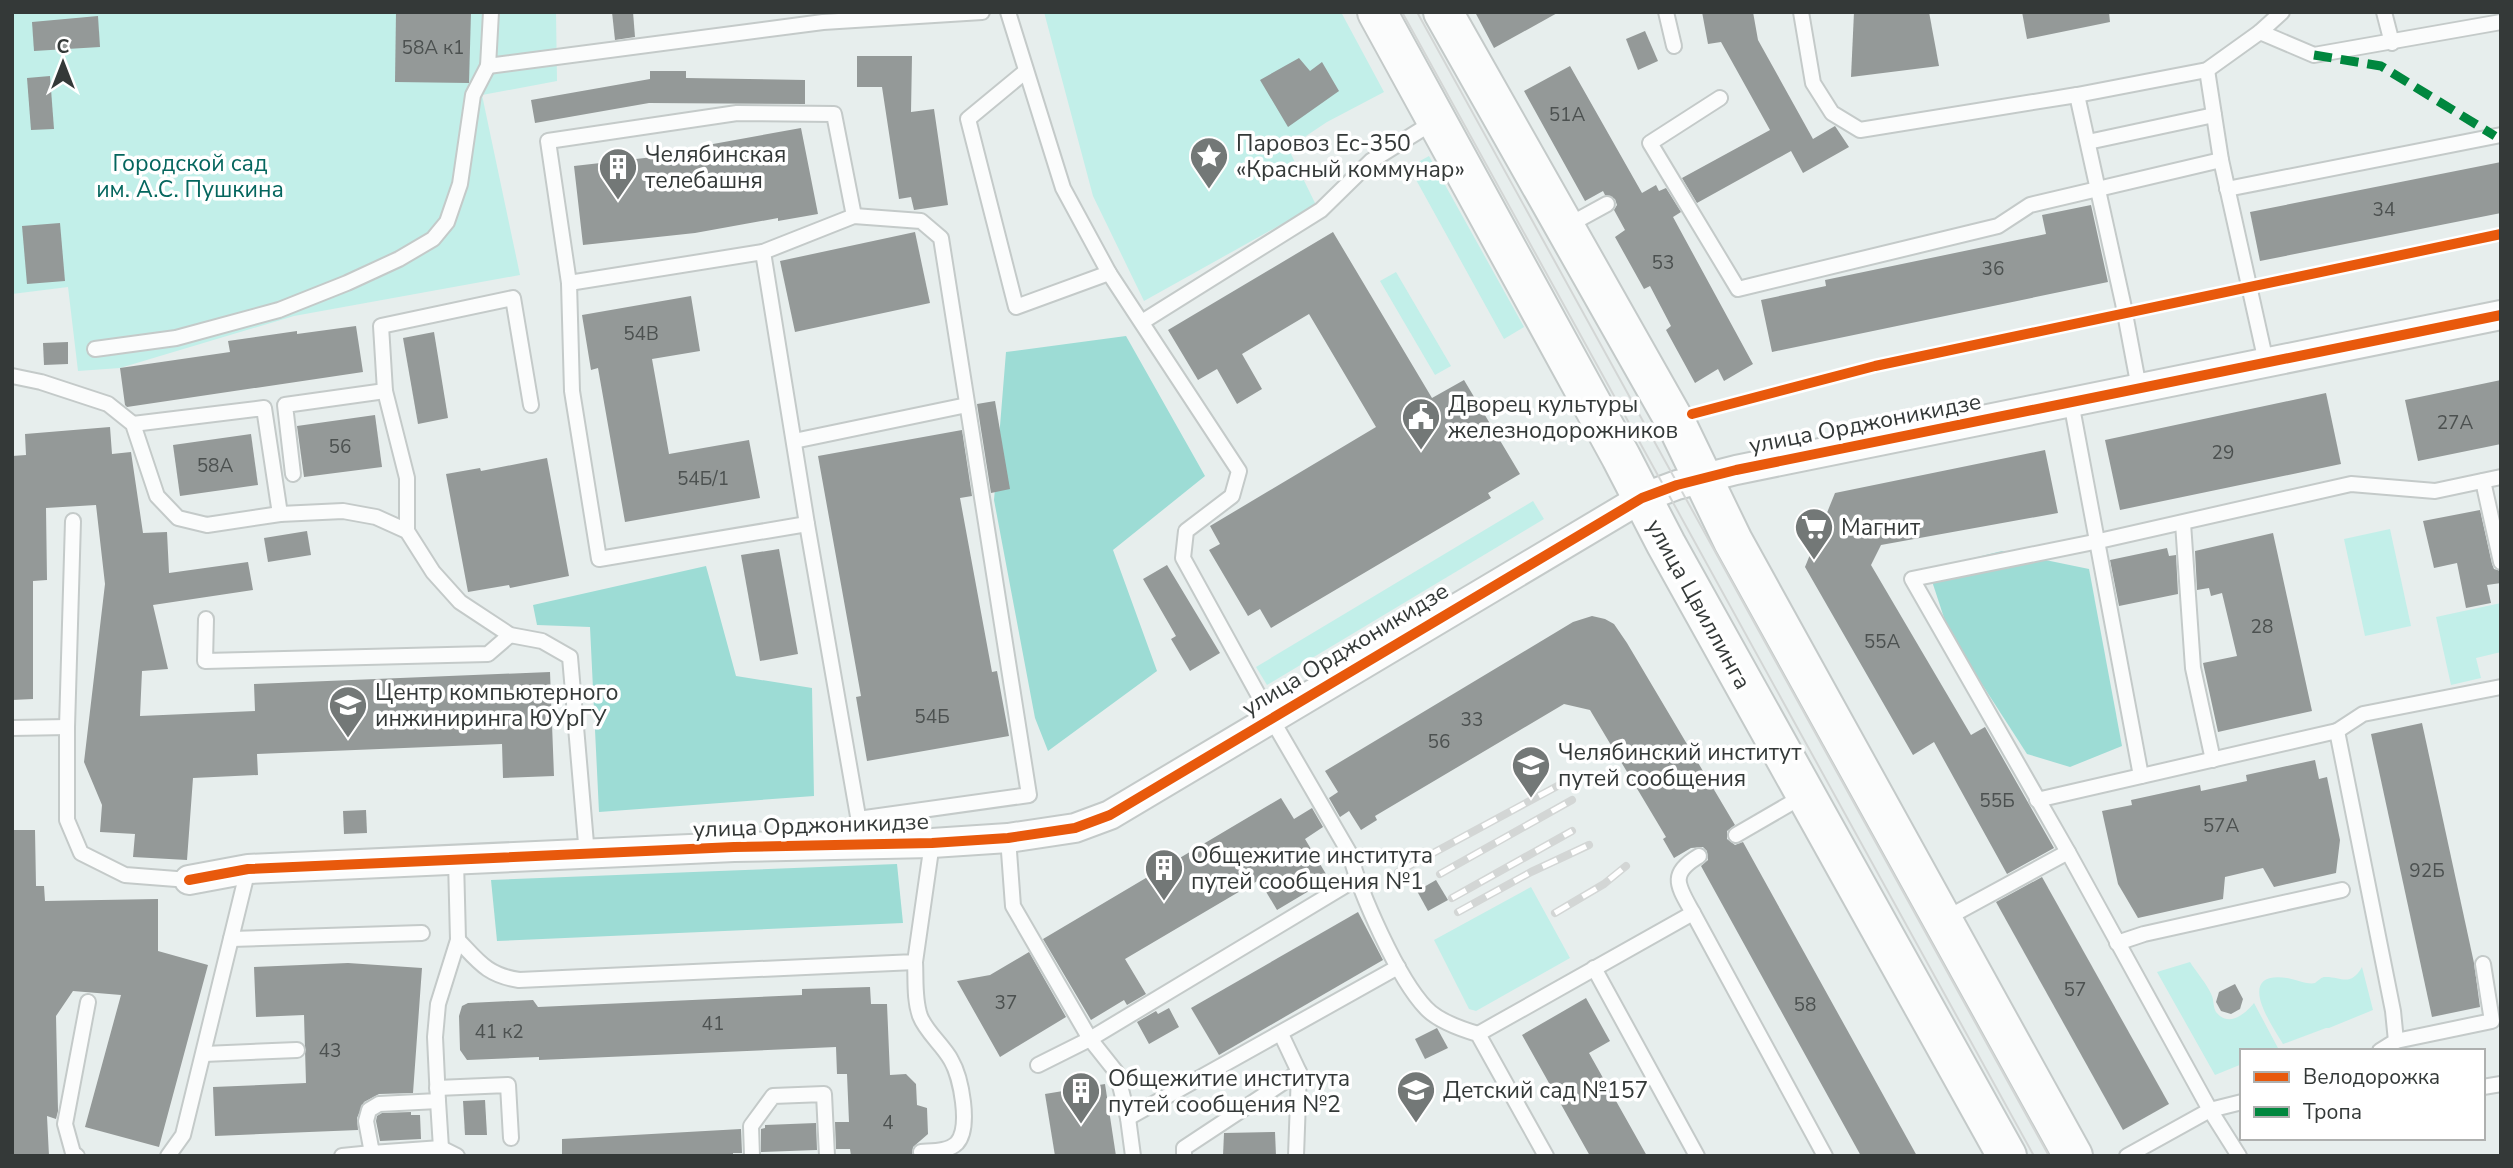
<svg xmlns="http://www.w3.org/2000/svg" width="2513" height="1168" viewBox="0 0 2513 1168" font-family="'Nunito Sans',sans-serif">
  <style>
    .green { fill: #c2efe9 }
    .forest { fill: #9ddcd5 }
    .building { fill: #949998 }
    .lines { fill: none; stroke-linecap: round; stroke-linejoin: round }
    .service-casing { stroke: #c4cac9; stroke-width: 18 }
    .minor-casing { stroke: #c4cac9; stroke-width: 32 }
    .secondary-casing { stroke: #c4cac9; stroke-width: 42 }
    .service { stroke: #fbfcfc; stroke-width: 14 }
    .minor { stroke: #fbfcfc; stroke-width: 28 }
    .secondary { stroke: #fbfcfc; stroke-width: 38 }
    .tram { stroke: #d3d6d5; stroke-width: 2 }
    .rail-casing { stroke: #d3d6d5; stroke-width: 8 }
    .rail { stroke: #fff; stroke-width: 5; stroke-dasharray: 16; stroke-linecap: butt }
    .quiet { stroke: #00873e; stroke-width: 9; stroke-dasharray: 18 9; stroke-linecap: butt }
    .cycleway-casing { stroke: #fff; stroke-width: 15 }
    .cycleway { stroke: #e8590c; stroke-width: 10 }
    .labels { text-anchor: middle; stroke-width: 7; stroke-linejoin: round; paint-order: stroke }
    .number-label { font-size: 19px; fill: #4c5150 }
    .poi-label { font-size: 23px; fill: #343938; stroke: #fff; text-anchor: start }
    .park-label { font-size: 23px; fill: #05665e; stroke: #fff }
    .street-label { font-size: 23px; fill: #343938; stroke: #fff }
  </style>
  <rect width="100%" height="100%" fill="#e7eeed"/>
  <g class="green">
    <polygon points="12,12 556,12 557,81 482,95 520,275 294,316 120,368 78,371 68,287 12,294"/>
    <polygon points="1044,12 1341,12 1384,92 1327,122 1288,148 1316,205 1144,301 1093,196"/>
    <polygon points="1429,156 1524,327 1504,339 1409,167"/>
    <polygon points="1396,272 1451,366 1435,375 1380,281"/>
    <polygon points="1533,501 1544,519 1267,685 1256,667"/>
    <polygon points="2390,529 2411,626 2365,636 2344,539"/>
    <polygon points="2501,603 2501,652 2476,658 2481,678 2451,685 2436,617"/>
    <polygon points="1531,887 1570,958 1476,1011 1469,1009 1434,940"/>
    <path d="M2190,962C2197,973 2207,984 2212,996C2214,1001 2213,1007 2216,1012C2229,1028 2245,1014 2254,1003L2279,1050L2242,1051V1064L2215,1075L2157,972Z"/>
    <path d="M2362,967L2373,1010L2329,1028H2326L2283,1044C2271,1024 2234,971 2287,978C2294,979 2308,985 2315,983C2318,981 2320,978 2324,977C2341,976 2350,988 2362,967Z"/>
  </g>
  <g class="forest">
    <polygon points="1126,336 1205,476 1113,550 1157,671 1048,751 1035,718 994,500 1006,352"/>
    <polygon points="2002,551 2089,569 2122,746 2070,767 2027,754 1949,633 1928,569"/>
    <polygon points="706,566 736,676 812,688 814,796 599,812 590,627 537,625 533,605"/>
    <polygon points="897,864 903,923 497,941 491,880"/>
  </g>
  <g class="building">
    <polygon points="396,12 471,12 469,83 395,82"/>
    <polygon points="612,12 633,12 635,37 615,40"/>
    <polygon points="1475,12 1559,12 1494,48"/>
    <polygon points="1702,12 1753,12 1758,40 1813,139 1835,126 1849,147 1803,173 1791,151 1697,203 1682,178 1770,130 1721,42 1708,44"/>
    <polygon points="1854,12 1929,12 1939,66 1851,77"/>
    <polygon points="2022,12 2109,12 2110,22 2027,39"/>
    <polygon points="98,16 100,47 34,51 32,22"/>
    <polygon points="1645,31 1658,61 1638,70 1626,39"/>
    <polygon points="857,56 912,56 911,112 934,109 948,205 914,210 911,197 899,199 882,87 857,87"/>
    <polygon points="1299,58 1310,71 1322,62 1339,91 1288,127 1260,80"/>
    <polygon points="1570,66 1642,193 1656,185 1659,191 1666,188 1681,212 1673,217 1753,364 1724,381 1718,369 1695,383 1666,330 1671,326 1650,286 1644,289 1615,237 1625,230 1614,210 1617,205 1615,199 1605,195 1603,191 1585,201 1524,91"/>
    <polygon points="650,71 686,71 686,78 805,80 805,104 649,103 535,123 531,100 650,79"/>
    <polygon points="50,76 54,129 31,130 27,78"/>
    <polygon points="801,128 818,214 778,221 778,218 695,233 583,245 574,166 680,154 680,150"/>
    <polygon points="2501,162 2501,213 2260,261 2250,212"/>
    <polygon points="2091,205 2108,282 1772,352 1761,300 1826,286 1825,280 2046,234 2042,215"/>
    <polygon points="60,223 65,281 27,284 22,226"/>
    <polygon points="915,232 930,303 795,332 780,261"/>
    <polygon points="1333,232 1432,398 1464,380 1520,474 1488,493 1491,498 1271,628 1260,609 1248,616 1209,550 1220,544 1210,526 1376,427 1309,314 1242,354 1262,389 1237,404 1217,369 1198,380 1168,330"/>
    <polygon points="691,296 700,351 652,359 669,454 749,440 760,498 625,522 598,368 591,370 582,315"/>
    <polygon points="356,326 363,372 127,407 125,405 120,368 230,352 228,341 297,331 297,334"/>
    <polygon points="434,332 448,418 418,424 403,338"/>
    <polygon points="68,342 68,364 44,365 43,343"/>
    <polygon points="2501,380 2501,444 2418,461 2405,400"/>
    <polygon points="2326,393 2341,464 2120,510 2105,440"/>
    <polygon points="995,401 1010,489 991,493 977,404"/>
    <polygon points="375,415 382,467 304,477 297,426"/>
    <polygon points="110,427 112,454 131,452 143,533 167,532 169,573 248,562 253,590 153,605 168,669 142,671 140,716 255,711 254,684 550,672 554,776 503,778 502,744 257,754 258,775 193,778 187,860 133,857 135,834 100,832 102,805 84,762 105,584 96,505 46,508 47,580 33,581 33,699 12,700 12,456 26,455 25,434"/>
    <polygon points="962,430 972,496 960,498 992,672 997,671 1009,736 867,761 856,697 861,696 818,456"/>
    <polygon points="251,434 258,485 180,496 173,445"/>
    <polygon points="2045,450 2058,513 1881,545 1871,565 1971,735 1985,727 2054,848 2007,874 1934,742 1913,755 1805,567 1835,493"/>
    <polygon points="547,458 569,576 510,588 509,585 468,592 446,474 480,468 481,471"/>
    <polygon points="2480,510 2492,564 2494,569 2501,571 2501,583 2487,585 2491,603 2466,608 2457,563 2434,568 2423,521"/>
    <polygon points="307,531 311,555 268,562 264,538"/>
    <polygon points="2273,533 2312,711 2218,732 2203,663 2237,656 2222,593 2211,596 2209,588 2197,590 2195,551"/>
    <polygon points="2167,548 2169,556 2176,555 2178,594 2119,606 2110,560"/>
    <polygon points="779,549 798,654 760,661 741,555"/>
    <polygon points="1167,565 1220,653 1190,671 1171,639 1176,636 1143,579"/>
    <polygon points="1592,616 1605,619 1614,624 1627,643 1735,825 1727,831 1727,839 1735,845 1743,842 1917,1156 1861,1156 1701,866 1708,860 1707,851 1703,847 1691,848 1674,858 1663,839 1666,837 1590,710 1564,704 1375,816 1377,820 1361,830 1349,811 1340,817 1329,798 1338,792 1325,771 1573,622"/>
    <polygon points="2422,723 2474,963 2480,1007 2432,1017 2371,734"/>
    <polygon points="2315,760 2319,779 2327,777 2340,840 2336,873 2274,887 2263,868 2225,877 2223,899 2138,918 2118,884 2102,811 2132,805 2131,800 2200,785 2201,791 2247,781 2246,775"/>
    <polygon points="1281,798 1294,819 1312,808 1323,827 1305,839 1329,879 1277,910 1259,880 1125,959 1146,994 1127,1005 1124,1000 1091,1020 1043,939"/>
    <polygon points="366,810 367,833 344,834 343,811"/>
    <polygon points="12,830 35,830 36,886 44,886 45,901 158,899 158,951 208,965 159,1147 85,1127 121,995 73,991 56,1016 58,1111 56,1119 47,1116 49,1156 12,1156"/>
    <polygon points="2042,877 2169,1104 2123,1130 1996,902"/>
    <polygon points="1436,880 1448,900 1428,911 1417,891"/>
    <polygon points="1358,912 1383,960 1219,1055 1191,1008"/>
    <polygon points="1029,952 1066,1017 1000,1057 957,981 990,975"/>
    <polygon points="348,963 422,968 413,1093 379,1094 364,1102 357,1118 358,1130 215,1136 213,1087 306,1083 304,1015 256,1017 254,967"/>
    <polygon points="2235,984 2243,999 2240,1009 2231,1014 2221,1011 2216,1002 2219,992"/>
    <polygon points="870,987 871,1004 887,1004 890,1075 906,1074 916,1084 917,1105 927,1108 928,1134 913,1147 912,1156 851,1156 850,1149 836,1149 835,1122 849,1122 847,1074 837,1074 836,1047 539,1060 539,1057 467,1060 460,1050 459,1016 462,1006 468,1003 533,1000 538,1007 802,995 802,989"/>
    <polygon points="1586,998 1610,1041 1589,1053 1647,1156 1590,1156 1522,1035"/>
    <polygon points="1169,1008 1179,1027 1149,1044 1137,1022 1156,1011 1158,1014"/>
    <polygon points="1437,1028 1448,1048 1425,1059 1415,1039"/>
    <polygon points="1105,1084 1116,1156 1055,1156 1045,1094"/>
    <polygon points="485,1100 487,1135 465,1135 463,1101"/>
    <polygon points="411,1112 411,1115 420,1115 421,1139 380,1141 376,1121 377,1116 382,1113"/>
    <polygon points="816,1123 817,1150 761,1152 761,1129 765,1128 765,1125"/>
    <polygon points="741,1129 742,1153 733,1153 733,1156 562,1156 562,1139"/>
    <polygon points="1275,1132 1276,1156 1223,1156 1224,1133"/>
  </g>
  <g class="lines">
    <g class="service-casing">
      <g id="service">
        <polyline points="491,12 488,66 823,22 982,12"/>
        <path d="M1008,12L1063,188L1109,273L1239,471L1232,496L1186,531L1183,558L1271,718L1350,854C1360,893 1398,979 1426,1008C1438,1021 1461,1029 1478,1034L1546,1156"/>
        <polyline points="1666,12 1674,46"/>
        <polyline points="1801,12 1813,83 1832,113 1860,130 2077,95 2207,70 2260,32 2314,55 2501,22"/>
        <polyline points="2384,12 2392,43"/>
        <polyline points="2260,32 2282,12"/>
        <polyline points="2207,70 2221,160 2266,362"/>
        <polyline points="1026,71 968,119 1016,307 1109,273"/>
        <polyline points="2077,95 2123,303 2139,388"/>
        <polyline points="1720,98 1650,143 1738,289 1998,226 2030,205 2221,160"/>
        <polyline points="2088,142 2214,115"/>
        <polyline points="2227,189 2501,135"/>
        <polyline points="854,216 834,114 737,113 548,141 569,283 763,252 807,524 863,845"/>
        <polyline points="1565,227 1607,204"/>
        <polyline points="763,252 854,216 921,221 941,238 1029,795 858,819"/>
        <polyline points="569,283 572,391 599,559 807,524"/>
        <polyline points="1142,322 1321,210 1371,161 1435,121"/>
        <polyline points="95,349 176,338 279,310 347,283 399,259 433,239 447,222 460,184 473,95 488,66"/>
        <polyline points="12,376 41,382 108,404 133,424 157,496 178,518 207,525 280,514 343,511 376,517 407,531 433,572 460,602 510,635 542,641 570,657 587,855"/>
        <polyline points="2071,402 2141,776"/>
        <polyline points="133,424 264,408 280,514"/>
        <polyline points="794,441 967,405"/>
        <polyline points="293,474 285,405 385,391"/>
        <polyline points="2483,481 2501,562"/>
        <polyline points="73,521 67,727 67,820 81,853 125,875 189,880"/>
        <polyline points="2183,523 2193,668 2213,760"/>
        <polyline points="407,531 407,478 385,391 381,326 513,298 531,405"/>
        <polyline points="206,619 205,661 488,654 510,635"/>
        <polyline points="12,728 67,727"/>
        <polyline points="2337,731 2363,714 2501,687"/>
        <polyline points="2037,800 2337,731 2393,1011 2396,1041 2380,1051"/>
        <polyline points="1736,835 1805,795"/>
        <polyline points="1008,838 1013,906 1090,1039 1117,1073 1128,1118 1133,1156"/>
        <polyline points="456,860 458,940 438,1004 435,1037 438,1101 379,1104 369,1110 366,1121 372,1153 441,1148 457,1156"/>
        <path d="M1693,913C1678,886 1668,874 1699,856"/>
        <polyline points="1943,920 2068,852"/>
        <polyline points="231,939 422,933"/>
        <path d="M458,940C479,962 487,975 519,980L915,962L932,843"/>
        <polyline points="2117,943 2144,934 2342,890"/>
        <path d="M915,962C916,979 914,999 920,1016C926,1032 943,1045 951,1060C961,1077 971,1127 957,1143C948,1152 932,1151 921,1152"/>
        <polyline points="1594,968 1697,1156"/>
        <polyline points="1281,1034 1299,1072 1296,1156"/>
        <polyline points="1478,1034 1693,913 1825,1156"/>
        <polyline points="2396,1041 2492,1021 2483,964"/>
        <polyline points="204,1054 297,1050"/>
        <polyline points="1038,1065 1090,1039 1356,879"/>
        <polyline points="2483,1087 2501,1084"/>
        <polyline points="437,1088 508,1085 511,1138"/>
        <polyline points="438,1101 441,1148 439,1155"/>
        <polyline points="1128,1118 1398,967"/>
        <polyline points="77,1156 73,1153 65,1124 88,1002"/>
        <polyline points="168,1156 183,1135 248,869"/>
        <polyline points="342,1156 372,1153"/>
        <polyline points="752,1156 751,1126 773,1096 824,1094 827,1156"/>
        <polyline points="1184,1156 1184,1148 1299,1072"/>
        <polyline points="2127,1156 2210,1110 2242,1102"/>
        <polyline points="2239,1156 2210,1110 2068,852 1912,579 2099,541 2351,484 2435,491 2501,477"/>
      </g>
    </g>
    <g class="minor-casing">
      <polyline id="minor" points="189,880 248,869 734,847 932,843 1008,838 1075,828 1110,815 1642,498 1677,485 1736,470 2501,315"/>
    </g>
    <g class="secondary-casing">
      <g id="secondary">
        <polyline points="1377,12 1621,457 1666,544 2007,1156"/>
        <polyline points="1443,12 1678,427 1733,541 2073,1156"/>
      </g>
    </g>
    <use href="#service" class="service"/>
    <use href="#minor" class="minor"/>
    <use href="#secondary" class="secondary"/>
    <g class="tram">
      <polyline points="1402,12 2034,1156"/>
      <polyline points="1417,12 2049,1156"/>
    </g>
    <g class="rail-casing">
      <g id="rail">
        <polyline points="1398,872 1563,783"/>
        <polyline points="1440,874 1572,800"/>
        <polyline points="1452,898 1572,831"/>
        <polyline points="1458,912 1531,872 1589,845"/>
        <polyline points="1555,913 1604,884 1626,866"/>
      </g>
    </g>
    <use href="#rail" class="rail"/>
    <polyline class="quiet" points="2314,55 2381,66 2495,136"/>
    <g class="cycleway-casing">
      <g id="cycleway">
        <polyline points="1692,414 1875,366 2501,234"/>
        <polyline points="189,880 248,869 734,847 932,843 1008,838 1075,828 1110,815 1642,498 1677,485 1736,470 2501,315"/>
      </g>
    </g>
    <use href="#cycleway" class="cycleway"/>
  </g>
  <defs>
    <g id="sight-pin" transform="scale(2.0125)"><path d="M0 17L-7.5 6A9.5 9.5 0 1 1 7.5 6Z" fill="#737877" stroke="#fff"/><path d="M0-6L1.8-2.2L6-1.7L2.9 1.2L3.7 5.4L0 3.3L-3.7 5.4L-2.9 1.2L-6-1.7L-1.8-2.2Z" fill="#fff"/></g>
    <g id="building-pin" transform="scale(2.0125)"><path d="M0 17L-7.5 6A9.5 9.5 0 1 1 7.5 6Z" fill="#737877" stroke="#fff"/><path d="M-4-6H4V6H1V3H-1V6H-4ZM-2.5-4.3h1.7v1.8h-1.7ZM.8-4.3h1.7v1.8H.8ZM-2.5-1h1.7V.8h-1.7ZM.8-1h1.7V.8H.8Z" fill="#fff"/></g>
    <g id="civic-pin" transform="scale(2.0125)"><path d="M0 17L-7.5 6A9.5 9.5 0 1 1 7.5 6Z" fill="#737877" stroke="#fff"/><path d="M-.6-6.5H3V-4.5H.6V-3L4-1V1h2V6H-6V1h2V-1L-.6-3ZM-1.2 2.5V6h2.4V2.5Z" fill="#fff"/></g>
    <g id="supermarket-pin" transform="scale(2.0125)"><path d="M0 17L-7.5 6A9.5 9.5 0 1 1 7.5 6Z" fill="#737877" stroke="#fff"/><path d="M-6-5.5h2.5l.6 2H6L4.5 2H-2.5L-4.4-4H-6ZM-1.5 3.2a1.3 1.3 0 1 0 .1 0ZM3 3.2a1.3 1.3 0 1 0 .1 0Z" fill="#fff"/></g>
    <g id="university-pin" transform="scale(2.0125)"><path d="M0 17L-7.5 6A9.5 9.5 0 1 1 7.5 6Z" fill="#737877" stroke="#fff"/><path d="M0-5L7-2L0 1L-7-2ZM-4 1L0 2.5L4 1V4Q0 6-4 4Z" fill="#fff"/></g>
    <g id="school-pin" transform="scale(2.0125)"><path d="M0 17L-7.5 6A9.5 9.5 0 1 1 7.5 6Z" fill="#737877" stroke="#fff"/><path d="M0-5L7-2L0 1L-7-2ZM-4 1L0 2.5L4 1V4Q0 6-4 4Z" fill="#fff"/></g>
  </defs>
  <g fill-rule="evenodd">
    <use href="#sight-pin" x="1209" y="156"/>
    <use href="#building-pin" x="618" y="167"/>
    <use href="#civic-pin" x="1421" y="417"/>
    <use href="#supermarket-pin" x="1814" y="527"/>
    <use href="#university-pin" x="348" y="705"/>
    <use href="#university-pin" x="1531" y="765"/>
    <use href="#building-pin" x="1164" y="868"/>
    <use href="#school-pin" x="1416" y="1090"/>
    <use href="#building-pin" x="1081" y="1091"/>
  </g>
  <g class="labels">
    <g class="number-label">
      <text x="433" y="54">58А к1</text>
      <text x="1567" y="121">51А</text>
      <text x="2384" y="216">34</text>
      <text x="1663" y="269">53</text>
      <text x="1993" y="275">36</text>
      <text x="641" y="340">54В</text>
      <text x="2455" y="429">27А</text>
      <text x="340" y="453">56</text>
      <text x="2223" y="459">29</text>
      <text x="215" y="472">58А</text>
      <text x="703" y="485">54Б/1</text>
      <text x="2262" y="633">28</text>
      <text x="1882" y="648">55А</text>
      <text x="932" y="723">54Б</text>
      <text x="1472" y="726">33</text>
      <text x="1439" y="748">56</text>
      <text x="1997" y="807">55Б</text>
      <text x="2221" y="832">57А</text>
      <text x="2427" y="877">92Б</text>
      <text x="2075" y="996">57</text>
      <text x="1006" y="1009">37</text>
      <text x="1805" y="1011">58</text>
      <text x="713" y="1030">41</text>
      <text x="499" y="1038">41 к2</text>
      <text x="330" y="1057">43</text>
      <text x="888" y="1129">4</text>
    </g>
    <g class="poi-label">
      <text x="1236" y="151">Паровоз Ес-350<tspan x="1236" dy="26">«Красный коммунар»</tspan></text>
      <text x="645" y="162">Челябинская<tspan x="645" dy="26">телебашня</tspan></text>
      <text x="1448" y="412">Дворец культуры<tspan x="1448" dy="26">железнодорожников</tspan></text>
      <text x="1841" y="535">Магнит</text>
      <text x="375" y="700">Центр компьютерного<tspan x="375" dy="26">инжиниринга ЮУрГУ</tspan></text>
      <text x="1558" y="760">Челябинский институт<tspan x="1558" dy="26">путей сообщения</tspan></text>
      <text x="1191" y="863">Общежитие института<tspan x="1191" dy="26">путей сообщения №1</tspan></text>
      <text x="1108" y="1086">Общежитие института<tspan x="1108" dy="26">путей сообщения №2</tspan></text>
      <text x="1443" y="1098">Детский сад №157</text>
    </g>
    <g class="park-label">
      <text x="190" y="171">Городской сад<tspan x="190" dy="26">им. А.С. Пушкина</tspan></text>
    </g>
    <g class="street-label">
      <text transform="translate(1865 423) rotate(-11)" y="8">улица Орджоникидзе</text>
      <text transform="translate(1699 604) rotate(61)" y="8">улица Цвиллинга</text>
      <text transform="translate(1345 649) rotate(-31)" y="8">улица Орджоникидзе</text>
      <text transform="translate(811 825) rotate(-2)" y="8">улица Орджоникидзе</text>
    </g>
  </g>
  <rect width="2513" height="1168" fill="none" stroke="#343938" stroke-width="28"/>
  <rect x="2240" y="1049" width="245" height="91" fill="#ffffff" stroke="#aeb0af" stroke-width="2"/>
  <rect x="2254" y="1072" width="35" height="10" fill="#e8590c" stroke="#aeb0af" stroke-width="2"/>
  <text x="2303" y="1084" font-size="21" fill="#343938">Велодорожка</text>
  <rect x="2254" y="1107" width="35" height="10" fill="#00873e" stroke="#aeb0af" stroke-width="2"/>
  <text x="2303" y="1119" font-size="21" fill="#343938">Тропа</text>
  <g transform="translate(63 63)" stroke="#ffffff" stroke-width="5" paint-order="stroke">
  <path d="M0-5L12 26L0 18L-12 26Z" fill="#343938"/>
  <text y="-10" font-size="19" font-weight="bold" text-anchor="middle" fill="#343938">С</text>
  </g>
</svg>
